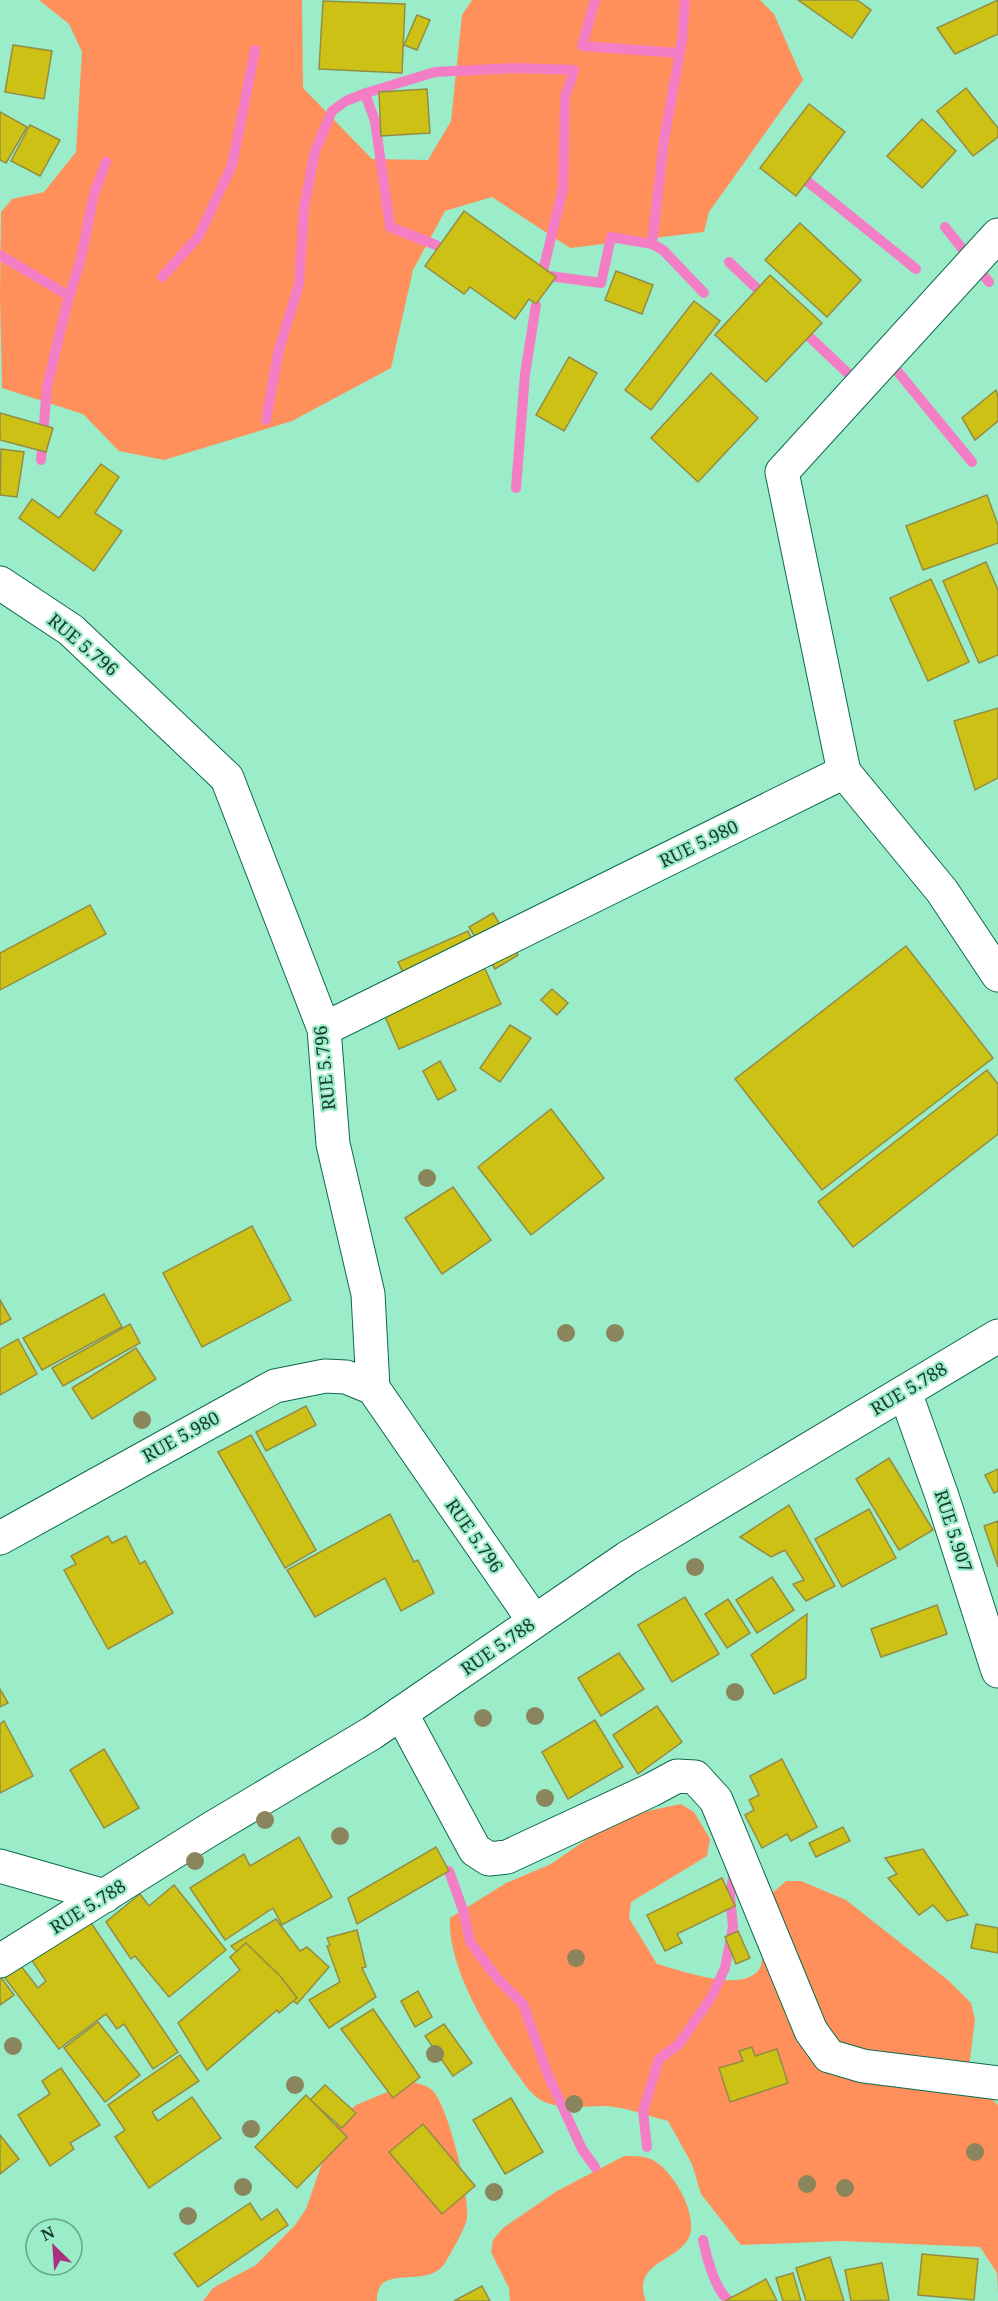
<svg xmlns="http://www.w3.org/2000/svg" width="998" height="2301" viewBox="0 0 998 2301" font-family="'Noto Serif',serif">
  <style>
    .green { fill: #ff905c }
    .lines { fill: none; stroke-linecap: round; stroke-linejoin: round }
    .stream { stroke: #f47ec5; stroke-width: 10 }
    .building { fill: #cec116; stroke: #928d45; stroke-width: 1.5 }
    .minor-casing { stroke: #0e6a4d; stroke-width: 35 }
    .minor { stroke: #fff; stroke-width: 33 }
    .tree { fill: #8a855c }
    .labels { text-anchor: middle; stroke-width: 4.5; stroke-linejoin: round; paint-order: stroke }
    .street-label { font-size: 18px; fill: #183a2c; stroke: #9becc8 }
  </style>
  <rect width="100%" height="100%" fill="#9becc8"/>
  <g class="green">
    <polygon points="39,0 302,0 303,88 372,159 428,160 451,121 462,15 472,0 760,0 774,14 803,80 709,212 704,232 570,248 492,197 445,211 413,270 391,368 292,421 164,460 119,451 83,414 2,388 0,295 1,212 12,199 44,192 76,152 82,52 69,24"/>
    <path d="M681,1804L694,1812L710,1839L707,1856L631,1902L629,1918L657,1964C680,1970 748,1996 761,1966C764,1958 763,1912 763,1901L786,1881H801L846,1900L949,1981L971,2003L975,2019L969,2067L975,2082L998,2105V2293L997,2273L980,2247L842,2241L741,2245L701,2194L692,2164L668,2121C649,2116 624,2107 605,2106C585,2106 567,2110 547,2103C532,2098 524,2083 515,2071C488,2033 447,1966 450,1918L506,1883L551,1864L619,1817Z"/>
    <path d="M411,2082C418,2083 426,2085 432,2090C448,2104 470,2196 467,2218C465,2229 451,2253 445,2263C428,2291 375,2261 377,2301H203L213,2288L256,2265L296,2224L306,2209L336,2123L356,2105Z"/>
    <path d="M624,2156C632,2156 641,2156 648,2158C670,2165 694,2207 691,2230C687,2262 629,2259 646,2301H510L509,2288L491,2252L493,2240L503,2228L557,2191Z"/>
  </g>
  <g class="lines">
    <g class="stream">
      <polyline points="595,0 582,46 679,53"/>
      <polyline points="365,94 375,121 390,227 436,245"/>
      <polyline points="797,173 916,269"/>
      <polyline points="945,227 989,282"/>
      <polyline points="652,244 664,140 682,40 685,0"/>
      <polyline points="0,255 69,296"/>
      <polyline points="729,262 766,297"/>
      <polyline points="162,277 199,236 232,165 255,50"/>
      <polyline points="800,328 854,379"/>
      <polyline points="889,361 972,462"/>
      <polyline points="266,420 278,353 299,284 304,208 315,151 332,111 346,101 366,93 435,72 517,68 574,70 565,97 563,188 542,275 601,283 611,237 652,244 663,250 704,293"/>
      <polyline points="41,460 47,387 66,307 81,258 94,194 106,162"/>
      <polyline points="516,488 525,374 536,305"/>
      <polyline points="449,1871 464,1913 470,1942 498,1979 523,2004 548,2075 582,2149 595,2167"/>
      <polyline points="647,2147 643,2111 659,2059 679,2044 712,1996 725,1968 733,1927 730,1896 733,1877"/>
      <path d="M703,2240C706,2256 716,2293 730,2301"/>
    </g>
  </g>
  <g class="building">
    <polygon points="798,0 857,0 871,10 852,38"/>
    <polygon points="998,0 998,34 955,54 937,28"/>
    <polygon points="323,1 405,4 402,73 319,69"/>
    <polygon points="417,15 430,20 417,50 404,45"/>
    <polygon points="13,45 52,51 44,99 5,92"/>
    <polygon points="966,88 998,128 998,137 973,156 937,111"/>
    <polygon points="427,89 430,133 381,136 379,92"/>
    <polygon points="809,104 845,132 796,196 760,168"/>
    <polygon points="0,112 27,127 6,163 0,160"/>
    <polygon points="922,119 956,151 922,188 887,156"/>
    <polygon points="30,125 60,140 40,176 11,161"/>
    <polygon points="464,211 556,277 536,304 529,299 515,319 470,287 464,294 425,266"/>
    <polygon points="800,223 861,280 827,317 765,260"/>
    <polygon points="616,271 653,285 642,314 605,300"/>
    <polygon points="770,275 822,323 766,382 715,335"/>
    <polygon points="694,301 720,321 651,410 625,390"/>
    <polygon points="569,357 597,373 564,431 536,415"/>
    <polygon points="711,373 758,418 698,482 651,438"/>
    <polygon points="996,390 998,397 998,421 975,440 962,418"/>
    <polygon points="0,413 53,428 46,452 0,440"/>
    <polygon points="1,449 24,452 17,497 0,495"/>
    <polygon points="101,464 119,477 95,513 122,531 94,571 19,518 32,499 59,518"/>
    <polygon points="987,495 998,525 998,543 923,570 906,526"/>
    <polygon points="986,562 998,590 998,655 979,663 943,581"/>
    <polygon points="931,579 969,662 928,681 890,598"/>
    <polygon points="998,708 998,778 975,790 954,721"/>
    <polygon points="90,905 106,934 0,990 0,953"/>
    <polygon points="493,913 518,955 495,969 469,927"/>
    <polygon points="468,931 501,1004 399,1049 380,1005 412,991 398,962"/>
    <polygon points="906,946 993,1058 822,1190 735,1079"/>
    <polygon points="552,989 568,1003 557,1015 541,1000"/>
    <polygon points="510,1025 531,1038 500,1082 480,1068"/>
    <polygon points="440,1061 456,1090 438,1100 423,1071"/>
    <polygon points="987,1070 998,1084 998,1134 853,1247 818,1202"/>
    <polygon points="551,1109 604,1178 531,1235 478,1167"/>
    <polygon points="453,1187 491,1240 442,1274 405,1218"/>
    <polygon points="252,1226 291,1300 202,1347 163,1273"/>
    <polygon points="104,1294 122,1327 42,1370 23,1338"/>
    <polygon points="0,1300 11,1319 0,1325"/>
    <polygon points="130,1324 140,1343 63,1386 52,1368"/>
    <polygon points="18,1339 37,1374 0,1395 0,1349"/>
    <polygon points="136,1348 156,1379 92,1419 72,1388"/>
    <polygon points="306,1406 316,1425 266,1451 256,1432"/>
    <polygon points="251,1435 316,1550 285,1568 218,1452"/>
    <polygon points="889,1458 933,1530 899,1550 856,1479"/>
    <polygon points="998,1469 998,1491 994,1493 985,1475"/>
    <polygon points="789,1505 835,1586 806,1601 793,1584 804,1580 785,1550 771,1557 740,1537"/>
    <polygon points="869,1509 896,1558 842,1587 815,1539"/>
    <polygon points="390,1514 414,1562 418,1560 434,1593 401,1611 385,1578 315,1617 287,1570"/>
    <polygon points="998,1521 998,1567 984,1526"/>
    <polygon points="108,1536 112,1543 126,1536 140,1564 145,1561 173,1613 108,1649 64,1570 76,1564 71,1556"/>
    <polygon points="772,1577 794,1610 757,1633 736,1600"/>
    <polygon points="685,1597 719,1654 672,1682 638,1625"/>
    <polygon points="728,1599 750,1633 727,1648 705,1614"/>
    <polygon points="937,1605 947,1634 881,1657 871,1629"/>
    <polygon points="807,1614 806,1678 774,1694 751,1655"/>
    <polygon points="619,1653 644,1689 601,1716 578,1678"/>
    <polygon points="0,1689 8,1703 0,1707"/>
    <polygon points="657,1706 682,1742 638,1774 613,1735"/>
    <polygon points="595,1720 623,1767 568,1799 542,1752"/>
    <polygon points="4,1721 33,1776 0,1793 0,1724"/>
    <polygon points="104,1749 139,1808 104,1828 70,1770"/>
    <polygon points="782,1759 817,1827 791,1841 787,1834 762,1848 745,1815 754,1810 749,1800 759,1795 750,1776"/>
    <polygon points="843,1827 850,1841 816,1857 809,1843"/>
    <polygon points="299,1837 332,1897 282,1925 273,1908 225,1940 190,1888 244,1854 250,1866"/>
    <polygon points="436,1847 449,1871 357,1924 348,1898"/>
    <polygon points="923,1849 968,1915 947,1921 933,1905 919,1915 888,1878 897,1874 885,1858"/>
    <polygon points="722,1878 735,1906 677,1934 682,1943 665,1951 647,1915"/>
    <polygon points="174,1885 226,1950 169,1997 135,1956 131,1959 106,1922 140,1894 149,1906"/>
    <polygon points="85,1914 178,2052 153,2069 124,2024 117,2029 106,2014 59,2049 5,1978 21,1966 38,1988 46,1981 24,1949"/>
    <polygon points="276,1919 300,1951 307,1947 329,1967 297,2004 260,1974 231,1946"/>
    <polygon points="976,1924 998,1928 998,1953 971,1948"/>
    <polygon points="357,1930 366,1967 362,1968 376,1997 329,2028 309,2000 340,1982 327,1946 330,1945 327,1938"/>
    <polygon points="738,1931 750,1958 736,1964 725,1937"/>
    <polygon points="246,1943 281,1977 297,1998 279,2013 277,2010 207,2070 178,2023 240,1970 230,1957"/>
    <polygon points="0,1976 14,1995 0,2005"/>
    <polygon points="418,1991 432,2017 415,2027 401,2001"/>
    <polygon points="373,2009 420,2077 393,2098 341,2029"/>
    <polygon points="98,2022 140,2075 105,2102 64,2048"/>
    <polygon points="444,2024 472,2063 453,2076 425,2036"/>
    <polygon points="752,2047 755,2056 777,2049 788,2083 730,2102 719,2068 743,2061 739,2051"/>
    <polygon points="180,2055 199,2081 152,2112 158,2121 192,2097 221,2138 149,2188 115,2137 125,2130 108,2105"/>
    <polygon points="61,2068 100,2125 70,2143 74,2149 50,2166 18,2115 50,2094 42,2081"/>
    <polygon points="325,2085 356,2113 342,2128 310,2100"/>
    <polygon points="306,2095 347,2137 297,2188 255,2147"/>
    <polygon points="511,2098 543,2152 505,2174 473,2120"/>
    <polygon points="423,2124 475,2186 442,2214 389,2152"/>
    <polygon points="0,2135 19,2159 0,2174"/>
    <polygon points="250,2203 261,2220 277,2209 288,2225 198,2287 174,2254"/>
    <polygon points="922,2254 978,2259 974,2300 918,2295"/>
    <polygon points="830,2257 844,2301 806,2301 796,2268"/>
    <polygon points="882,2263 889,2300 851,2301 845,2270"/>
    <polygon points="793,2273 801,2301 783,2301 776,2278"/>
    <polygon points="766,2279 777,2301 725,2301"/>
    <polygon points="482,2286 490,2301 454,2301"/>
  </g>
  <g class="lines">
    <g class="minor-casing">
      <g id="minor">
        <polyline points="0,583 71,630 227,778 324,1029 333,1144 368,1294 373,1388 534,1621"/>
        <polyline points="844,772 782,472 998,235"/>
        <polyline points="324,1029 844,772 942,891 998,975"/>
        <polyline points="905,1392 942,1496 998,1671"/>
        <polyline points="0,1538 275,1386 325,1376 346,1377 373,1388"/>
        <polyline points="401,1713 475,1850 489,1859 507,1857 651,1790 677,1776 695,1777 716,1800 811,2031 829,2056 863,2066 998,2083"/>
        <polyline points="0,1866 105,1896"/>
        <polyline points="0,1961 209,1830 372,1733 627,1558 998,1336"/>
      </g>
    </g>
    <use href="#minor" class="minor"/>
  </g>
  <g class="tree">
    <circle cx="427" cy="1178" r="9"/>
    <circle cx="566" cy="1333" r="9"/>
    <circle cx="615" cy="1333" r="9"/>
    <circle cx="142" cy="1420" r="9"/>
    <circle cx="695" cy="1567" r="9"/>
    <circle cx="735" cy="1692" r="9"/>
    <circle cx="535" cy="1716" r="9"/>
    <circle cx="483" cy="1718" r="9"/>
    <circle cx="545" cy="1798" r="9"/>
    <circle cx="265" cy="1820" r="9"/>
    <circle cx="340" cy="1836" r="9"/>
    <circle cx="195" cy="1861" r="9"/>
    <circle cx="576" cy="1958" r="9"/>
    <circle cx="13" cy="2046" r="9"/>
    <circle cx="435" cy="2054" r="9"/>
    <circle cx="295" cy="2085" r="9"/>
    <circle cx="574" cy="2104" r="9"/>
    <circle cx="251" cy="2129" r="9"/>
    <circle cx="975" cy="2152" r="9"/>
    <circle cx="807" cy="2184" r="9"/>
    <circle cx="243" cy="2187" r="9"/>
    <circle cx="845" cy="2188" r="9"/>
    <circle cx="494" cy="2192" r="9"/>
    <circle cx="188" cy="2216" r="9"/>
  </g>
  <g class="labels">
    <g class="street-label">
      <text transform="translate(83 645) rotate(40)" y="6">RUE 5.796</text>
      <text transform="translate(699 844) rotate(-26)" y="6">RUE 5.980</text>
      <text transform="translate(325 1068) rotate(-96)" y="6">RUE 5.796</text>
      <text transform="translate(909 1389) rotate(-31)" y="6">RUE 5.788</text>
      <text transform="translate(181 1437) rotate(-29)" y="6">RUE 5.980</text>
      <text transform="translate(953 1531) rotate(72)" y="6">RUE 5.907</text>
      <text transform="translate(474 1536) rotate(55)" y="6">RUE 5.796</text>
      <text transform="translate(498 1647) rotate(-35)" y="6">RUE 5.788</text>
      <text transform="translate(88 1907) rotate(-32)" y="6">RUE 5.788</text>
    </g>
  </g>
  <g transform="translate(54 2247) rotate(335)"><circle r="28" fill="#9becc8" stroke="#67a58a" stroke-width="1.5"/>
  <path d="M0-4.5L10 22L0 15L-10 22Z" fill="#ac3081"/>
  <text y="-9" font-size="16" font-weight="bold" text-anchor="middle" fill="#183a2c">N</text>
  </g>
</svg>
